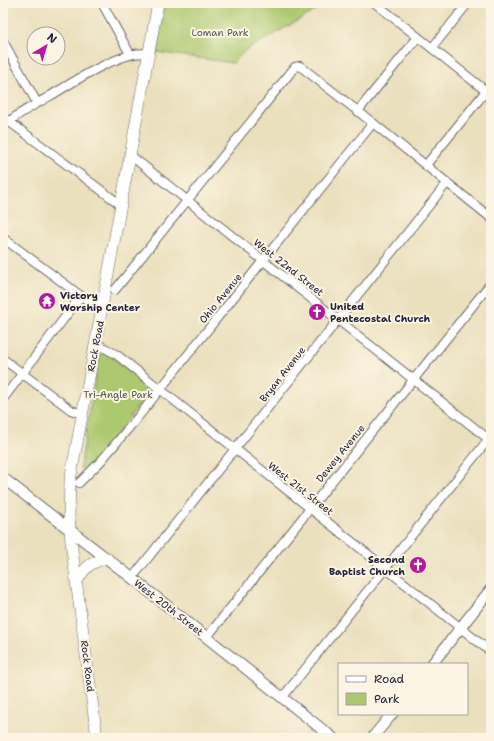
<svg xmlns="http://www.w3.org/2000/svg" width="494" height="741" viewBox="0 0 494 741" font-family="'Shantell Sans',sans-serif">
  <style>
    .green { fill: #adc96f; stroke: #687655 }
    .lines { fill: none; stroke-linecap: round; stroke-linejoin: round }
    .minor-casing { stroke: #686469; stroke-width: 10 }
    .tertiary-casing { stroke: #686469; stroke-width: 12 }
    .secondary-casing { stroke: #686469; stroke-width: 12 }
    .minor { stroke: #fff; stroke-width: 8 }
    .tertiary { stroke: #fff; stroke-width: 10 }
    .secondary { stroke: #fff; stroke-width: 11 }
    .labels { text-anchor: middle; stroke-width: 4; stroke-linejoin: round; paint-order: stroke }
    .park-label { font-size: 10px; fill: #4c544b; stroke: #fcf5e5 }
    .street-label { font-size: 10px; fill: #22223b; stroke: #fcf5e5 }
    .poi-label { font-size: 10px; font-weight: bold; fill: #22223b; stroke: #fcf5e5; text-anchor: start }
  </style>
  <rect width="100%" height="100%" fill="#fcf5e5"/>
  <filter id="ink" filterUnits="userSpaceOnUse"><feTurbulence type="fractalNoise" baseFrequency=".025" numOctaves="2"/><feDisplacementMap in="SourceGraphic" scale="8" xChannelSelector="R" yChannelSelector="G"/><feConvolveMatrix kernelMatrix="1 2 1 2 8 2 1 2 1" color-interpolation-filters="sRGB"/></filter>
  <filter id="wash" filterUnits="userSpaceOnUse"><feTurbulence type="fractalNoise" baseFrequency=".012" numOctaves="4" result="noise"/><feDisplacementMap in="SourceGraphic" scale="16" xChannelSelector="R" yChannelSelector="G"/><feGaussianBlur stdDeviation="0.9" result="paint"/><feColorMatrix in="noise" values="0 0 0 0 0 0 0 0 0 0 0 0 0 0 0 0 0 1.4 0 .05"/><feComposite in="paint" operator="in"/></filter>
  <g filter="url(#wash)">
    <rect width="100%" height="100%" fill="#ebe0be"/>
    <g class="green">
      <polygon points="165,3 329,3 246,50 233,63 156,52"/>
      <polygon points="102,352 107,353 143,381 148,386 149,393 90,467 80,469 99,355"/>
    </g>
  </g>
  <g filter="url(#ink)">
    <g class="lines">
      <g class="minor-casing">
        <g id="minor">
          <polyline points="102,3 130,54"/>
          <polyline points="375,3 491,95"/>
          <polyline points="3,41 37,103"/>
          <polyline points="432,48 468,3"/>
          <polyline points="358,111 418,37"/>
          <polyline points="3,117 121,205"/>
          <path d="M3,126C17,114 34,105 50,96C75,81 102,63 130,55C136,53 142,53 149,53"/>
          <polyline points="130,155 491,441"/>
          <polyline points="426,165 486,91"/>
          <polyline points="3,238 81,296 102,310"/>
          <polyline points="115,290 295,67 300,66 373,123 491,218"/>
          <polyline points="96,343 117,355 491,652"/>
          <polyline points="3,359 71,410 82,414"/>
          <polyline points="3,399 81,296"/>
          <polyline points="79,483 101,461 138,417 373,123"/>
          <polyline points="132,578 447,183"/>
          <polyline points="207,637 491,283"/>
          <polyline points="282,698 491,436"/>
        </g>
      </g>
      <g class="tertiary-casing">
        <g id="tertiary">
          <polyline points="3,478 132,578 333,738"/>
          <polyline points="432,664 491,589"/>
          <polyline points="372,738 392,714"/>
        </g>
      </g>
      <g class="secondary-casing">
        <g id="secondary">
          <path d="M76,583C85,567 89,563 107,558"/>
          <polyline points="97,738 71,542 69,515 70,481 158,3"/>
        </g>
      </g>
      <use href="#minor" class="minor"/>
      <use href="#tertiary" class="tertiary"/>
      <use href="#secondary" class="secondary"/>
    </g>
  </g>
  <defs>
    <g id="temple-disc" transform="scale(0.9)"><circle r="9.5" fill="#b5179e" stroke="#fcf5e5"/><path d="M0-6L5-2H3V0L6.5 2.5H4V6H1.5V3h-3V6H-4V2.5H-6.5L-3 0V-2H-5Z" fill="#fff"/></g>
    <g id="church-disc" transform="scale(0.9)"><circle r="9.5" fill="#b5179e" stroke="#fcf5e5"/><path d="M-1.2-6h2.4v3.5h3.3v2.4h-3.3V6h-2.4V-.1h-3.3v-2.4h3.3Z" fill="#fff"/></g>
  </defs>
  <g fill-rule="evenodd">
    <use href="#temple-disc" x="47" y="301"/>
    <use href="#church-disc" x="317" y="312"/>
    <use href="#church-disc" x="418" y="565"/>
  </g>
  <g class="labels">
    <g class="park-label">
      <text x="220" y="36">Loman Park</text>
      <text x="118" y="398">Tri-Angle Park</text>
    </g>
    <g class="street-label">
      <text transform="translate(289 267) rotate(38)" y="4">West 22nd Street</text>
      <text transform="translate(220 298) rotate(-51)" y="4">Ohio Avenue</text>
      <text transform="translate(95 346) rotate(-79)" y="4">Rock Road</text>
      <text transform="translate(282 374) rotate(-52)" y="4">Bryan Avenue</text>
      <text transform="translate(340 453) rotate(-51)" y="4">Dewey Avenue</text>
      <text transform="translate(301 488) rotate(38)" y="4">West 21st Street</text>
      <text transform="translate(169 607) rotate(38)" y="4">West 20th Street</text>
      <text transform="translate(88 666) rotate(83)" y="4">Rock Road</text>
    </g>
    <g class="poi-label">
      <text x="60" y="299">Victory<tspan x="60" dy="12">Worship Center</tspan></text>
      <text x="330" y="310">United<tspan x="330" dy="12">Pentecostal Church</tspan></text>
      <text x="405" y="563" text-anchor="end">Second<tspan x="405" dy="12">Baptist Church</tspan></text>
    </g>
  </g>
  <rect width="494" height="741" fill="none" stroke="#fcf5e5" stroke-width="16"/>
  <rect x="338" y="663" width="130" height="52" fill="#fcf5e5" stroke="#a5a1a1"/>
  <rect x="346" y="676" width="20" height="6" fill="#ffffff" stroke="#a5a1a1"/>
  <text x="374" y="683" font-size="12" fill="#22223b">Road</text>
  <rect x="346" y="693" width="20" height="12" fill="#adc96f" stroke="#a5a1a1"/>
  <text x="374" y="703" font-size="12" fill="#22223b">Park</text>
  <g transform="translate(46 46) rotate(38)"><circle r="19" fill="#fcf5e5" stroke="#a5a1a1"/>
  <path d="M0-3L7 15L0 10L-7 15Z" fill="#b5179e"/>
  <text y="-6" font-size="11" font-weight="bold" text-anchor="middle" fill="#22223b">N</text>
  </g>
</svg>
